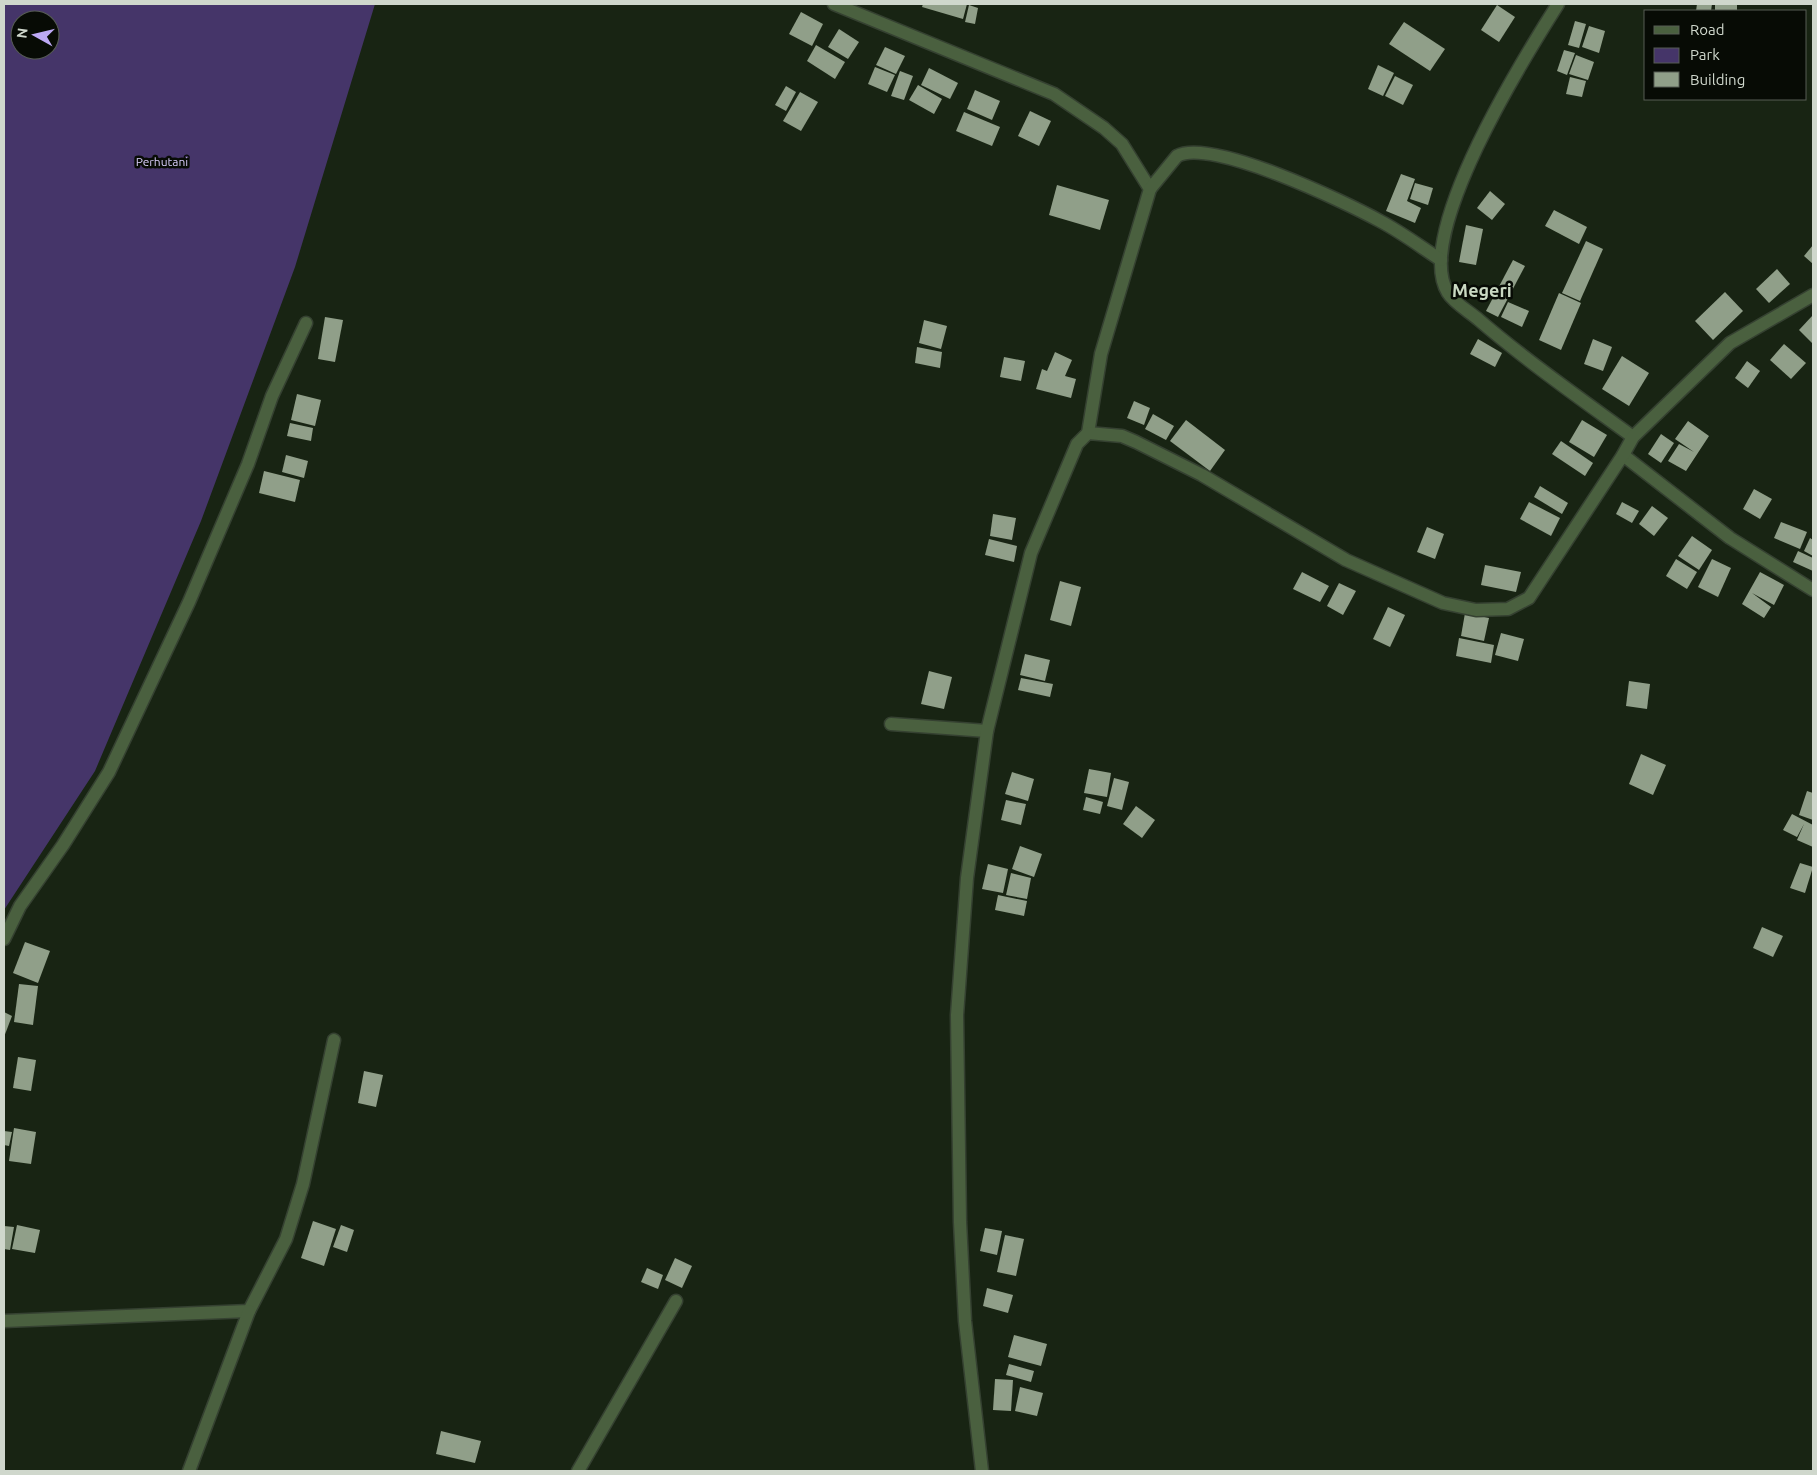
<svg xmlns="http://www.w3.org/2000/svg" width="1817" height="1475" viewBox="0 0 1817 1475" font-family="Ubuntu,sans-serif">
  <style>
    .green { fill: #453569; fill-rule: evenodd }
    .building { fill: #909f89 }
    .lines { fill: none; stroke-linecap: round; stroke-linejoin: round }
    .minor-casing { stroke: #354131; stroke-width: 15 }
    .minor { stroke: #4a603f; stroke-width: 12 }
    .labels { text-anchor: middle; stroke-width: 5; stroke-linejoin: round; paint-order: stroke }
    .park-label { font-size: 12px; fill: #d8cdfa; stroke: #070b05 }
    .district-label { font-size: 18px; font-weight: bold; fill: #cad9c3; stroke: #070b05 }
  </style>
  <rect width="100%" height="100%" fill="#182413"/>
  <path class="green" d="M4,4H375L295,267L201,521L95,771L4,910ZM20,20H50V50H20Z"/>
  <g class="building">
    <polygon points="923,4 967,4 963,19 922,7"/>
    <polygon points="1697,4 1712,4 1711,11 1696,11"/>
    <rect x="1715" y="4" width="22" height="7"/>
    <polygon points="969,5 978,8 975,24 965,22"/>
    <polygon points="1497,5 1515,17 1499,42 1481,30"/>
    <polygon points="801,12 823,24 812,46 789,34"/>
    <polygon points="1575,21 1586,24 1579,48 1568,45"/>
    <polygon points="1404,22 1445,49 1430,71 1389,44"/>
    <polygon points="1589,26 1605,31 1599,53 1582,47"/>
    <polygon points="839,29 859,42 848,59 828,47"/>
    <polygon points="816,45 845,62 835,79 807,61"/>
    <polygon points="885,47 905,56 896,74 876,65"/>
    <polygon points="1564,50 1575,53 1567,75 1557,71"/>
    <polygon points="1576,55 1594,62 1588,80 1569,74"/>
    <polygon points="1378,65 1394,73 1383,96 1368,89"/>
    <polygon points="875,67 895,75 887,92 868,84"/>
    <polygon points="929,68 958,83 950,99 921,85"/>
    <polygon points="900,71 913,76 904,100 891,96"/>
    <polygon points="1395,76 1413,85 1403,105 1385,96"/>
    <polygon points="1570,77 1586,81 1582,97 1566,94"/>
    <polygon points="918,85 942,99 934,114 909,100"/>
    <polygon points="786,86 796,92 786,111 775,105"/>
    <polygon points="975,90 1000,101 992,120 967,109"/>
    <polygon points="800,92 818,102 801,131 783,121"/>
    <polygon points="1030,111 1051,121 1039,146 1018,136"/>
    <polygon points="964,112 1000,127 992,146 956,131"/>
    <polygon points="1401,174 1415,179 1407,201 1421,208 1415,223 1386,211"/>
    <polygon points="1415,183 1433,188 1428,205 1410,199"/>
    <polygon points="1057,185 1109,200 1100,230 1049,215"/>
    <polygon points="1490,191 1505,204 1492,220 1477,208"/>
    <polygon points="1554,210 1587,227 1579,244 1545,226"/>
    <polygon points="1466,225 1483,229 1476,265 1459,262"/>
    <polygon points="1586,241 1603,249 1580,301 1562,293"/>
    <polygon points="1813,245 1813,264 1804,256"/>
    <polygon points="1513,260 1525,266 1498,317 1486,311"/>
    <polygon points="1777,269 1790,284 1769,303 1756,289"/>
    <polygon points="1725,292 1743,311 1713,340 1695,321"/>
    <polygon points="1559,293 1581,303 1561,350 1539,340"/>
    <polygon points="1508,302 1529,311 1522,327 1501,317"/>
    <polygon points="1813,315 1813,344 1799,330"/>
    <polygon points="325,317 343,320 335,362 318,359"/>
    <polygon points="924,320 947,326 941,349 919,343"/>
    <polygon points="1478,339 1502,353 1495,367 1470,354"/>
    <polygon points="1593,339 1612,347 1603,371 1584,364"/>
    <polygon points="1784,344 1806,363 1791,379 1770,360"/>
    <polygon points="917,347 942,352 940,368 915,363"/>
    <polygon points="1055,352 1072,360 1065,376 1076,379 1071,398 1036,389 1042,369 1047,371"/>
    <polygon points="1622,356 1649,373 1629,406 1602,389"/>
    <polygon points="1004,357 1025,361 1021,381 1000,377"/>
    <polygon points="1747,361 1760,371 1748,388 1735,378"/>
    <polygon points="297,394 321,400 315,426 291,420"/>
    <polygon points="1134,401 1150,408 1144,425 1127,418"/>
    <polygon points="1153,414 1174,426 1166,440 1145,429"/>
    <polygon points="1186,420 1225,450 1210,471 1170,441"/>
    <polygon points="1582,420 1607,435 1594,457 1569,442"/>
    <polygon points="1688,421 1709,436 1686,471 1668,461 1679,444 1694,452 1675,439"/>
    <polygon points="290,423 313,428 311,441 287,436"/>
    <polygon points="1661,434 1674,443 1661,463 1648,454"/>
    <polygon points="1561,441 1593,463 1585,476 1552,454"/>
    <polygon points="286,455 308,461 304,478 282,472"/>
    <polygon points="264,471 300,480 295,502 259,493"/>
    <polygon points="1540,486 1568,503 1562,514 1534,497"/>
    <polygon points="1754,489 1772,499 1760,519 1743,509"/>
    <polygon points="1529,502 1560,518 1551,536 1520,519"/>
    <polygon points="1622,502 1639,511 1632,523 1616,514"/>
    <polygon points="1652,506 1668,518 1654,536 1639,524"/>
    <polygon points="993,514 1016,518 1012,540 990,536"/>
    <polygon points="1781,522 1807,532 1800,549 1774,538"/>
    <polygon points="1427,527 1444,534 1435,559 1417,552"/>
    <polygon points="1692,536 1712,550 1699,570 1678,556"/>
    <polygon points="1810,538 1813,540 1813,556 1804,551"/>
    <polygon points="989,539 1017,546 1014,562 985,555"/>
    <polygon points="1798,551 1813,558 1813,571 1793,562"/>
    <polygon points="1676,559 1697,572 1687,589 1666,576"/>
    <polygon points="1712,559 1731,568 1718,597 1698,587"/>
    <polygon points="1485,565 1521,572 1516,592 1481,585"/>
    <polygon points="1302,572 1329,586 1320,602 1293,589"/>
    <polygon points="1760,572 1784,585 1774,605 1752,593 1771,607 1764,618 1742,604"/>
    <polygon points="1060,581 1081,587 1071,626 1050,620"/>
    <polygon points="1339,583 1356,591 1343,615 1327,606"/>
    <polygon points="1388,607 1405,615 1390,647 1373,639"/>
    <polygon points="1465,613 1489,618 1484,641 1461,636"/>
    <polygon points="1501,633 1524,639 1518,661 1495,655"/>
    <polygon points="1459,638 1494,645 1491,663 1456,656"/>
    <polygon points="1025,654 1050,660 1045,681 1020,675"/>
    <polygon points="929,671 952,677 944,709 921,704"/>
    <polygon points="1021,678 1053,684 1050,697 1018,690"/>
    <polygon points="1629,681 1650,684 1647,709 1626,706"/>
    <polygon points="1641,754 1666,765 1653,795 1629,784"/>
    <polygon points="1089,769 1111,773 1107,797 1084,793"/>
    <polygon points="1012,772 1034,779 1028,801 1005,794"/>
    <polygon points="1114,778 1129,782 1122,810 1107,806"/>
    <polygon points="1807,791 1813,793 1813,820 1799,815"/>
    <polygon points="1086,797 1103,802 1100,814 1083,810"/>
    <polygon points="1006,800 1026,804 1021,825 1001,820"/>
    <polygon points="1136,806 1155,820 1142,838 1123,824"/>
    <polygon points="1792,814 1813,825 1813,847 1797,840 1804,824 1797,837 1783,830"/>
    <polygon points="1020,846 1042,854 1034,877 1012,869"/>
    <polygon points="1800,863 1813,867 1805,893 1790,888"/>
    <polygon points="988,864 1008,869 1003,893 982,889"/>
    <polygon points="1011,873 1031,878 1027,899 1006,895"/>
    <polygon points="998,895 1027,901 1024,916 995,910"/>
    <polygon points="1762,927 1783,936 1773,957 1753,948"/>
    <polygon points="25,942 50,951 38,983 13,973"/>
    <polygon points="19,984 38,986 33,1025 14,1022"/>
    <polygon points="4,1012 12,1016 4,1037"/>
    <polygon points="18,1057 36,1060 31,1091 13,1088"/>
    <polygon points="364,1071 383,1075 376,1107 358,1103"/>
    <polygon points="14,1128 36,1132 31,1164 9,1161"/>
    <polygon points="4,1131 12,1132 9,1146 4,1145"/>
    <polygon points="313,1221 336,1229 324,1266 301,1258"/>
    <polygon points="17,1225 40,1230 35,1253 12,1249"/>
    <polygon points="341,1225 354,1230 347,1252 333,1247"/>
    <polygon points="4,1226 14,1227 10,1250 4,1249"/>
    <polygon points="985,1228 1002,1231 997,1255 980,1251"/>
    <polygon points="1005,1235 1024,1239 1016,1276 997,1272"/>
    <polygon points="675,1258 692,1266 682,1288 665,1280"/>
    <polygon points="647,1268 663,1275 658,1289 641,1282"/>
    <polygon points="987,1288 1013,1295 1008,1313 983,1306"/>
    <polygon points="1014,1335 1047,1344 1041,1366 1008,1357"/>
    <polygon points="1009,1364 1034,1371 1031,1382 1006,1375"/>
    <polygon points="995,1379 1013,1380 1011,1411 993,1410"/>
    <polygon points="1020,1387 1043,1393 1037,1416 1015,1411"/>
    <polygon points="441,1431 481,1441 475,1463 436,1454"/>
  </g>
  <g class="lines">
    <g class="minor-casing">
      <g id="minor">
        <polyline points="834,4 1054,94 1104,128 1122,144 1150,189 1101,354 1088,433"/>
        <path d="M1558,4C1525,56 1412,236 1448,293C1454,303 1470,312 1479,320C1528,362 1581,399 1633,437"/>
        <path d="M1150,189L1177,156C1210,137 1345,202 1380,221C1401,232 1421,247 1441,260"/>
        <polyline points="1623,455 1730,538 1813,590"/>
        <polyline points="891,724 987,731"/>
        <polyline points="4,939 20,906 63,845 109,772 189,602 248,464 272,396 306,323"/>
        <polyline points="4,1321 249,1311 286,1239 303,1184 334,1040"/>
        <polyline points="189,1471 249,1311"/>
        <polyline points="578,1471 676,1301"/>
        <polyline points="982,1471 965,1321 960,1222 957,1015 967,878 987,731 1031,553 1077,444 1088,433 1122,436 1136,442 1202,475 1346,560 1443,603 1476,610 1508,609 1529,598 1623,455 1633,437 1730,343 1813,295"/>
      </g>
    </g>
    <use href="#minor" class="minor"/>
  </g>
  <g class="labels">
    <g class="park-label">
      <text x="162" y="166">Perhutani</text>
    </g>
    <g class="district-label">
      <text x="1482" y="297">Megeri</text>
    </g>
  </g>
  <rect width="1817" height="1475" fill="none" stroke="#cfd7cc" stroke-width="10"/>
  <rect x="1644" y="10" width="162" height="90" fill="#070b05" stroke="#575d55"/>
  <rect x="1654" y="26" width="25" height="8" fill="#4a603f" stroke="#575d55"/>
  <text x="1690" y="35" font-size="15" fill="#cfd7cc">Road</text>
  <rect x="1654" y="48" width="25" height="15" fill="#453569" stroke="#575d55"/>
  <text x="1690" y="60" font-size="15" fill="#cfd7cc">Park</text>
  <rect x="1654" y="72" width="25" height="15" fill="#909f89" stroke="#575d55"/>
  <text x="1690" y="85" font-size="15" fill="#cfd7cc">Building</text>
  <g transform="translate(35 35) rotate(278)"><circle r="24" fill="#070b05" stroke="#575d55"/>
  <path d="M0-4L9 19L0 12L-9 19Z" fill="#bda9f5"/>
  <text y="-8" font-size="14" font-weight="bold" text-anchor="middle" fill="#cfd7cc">N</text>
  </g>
</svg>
